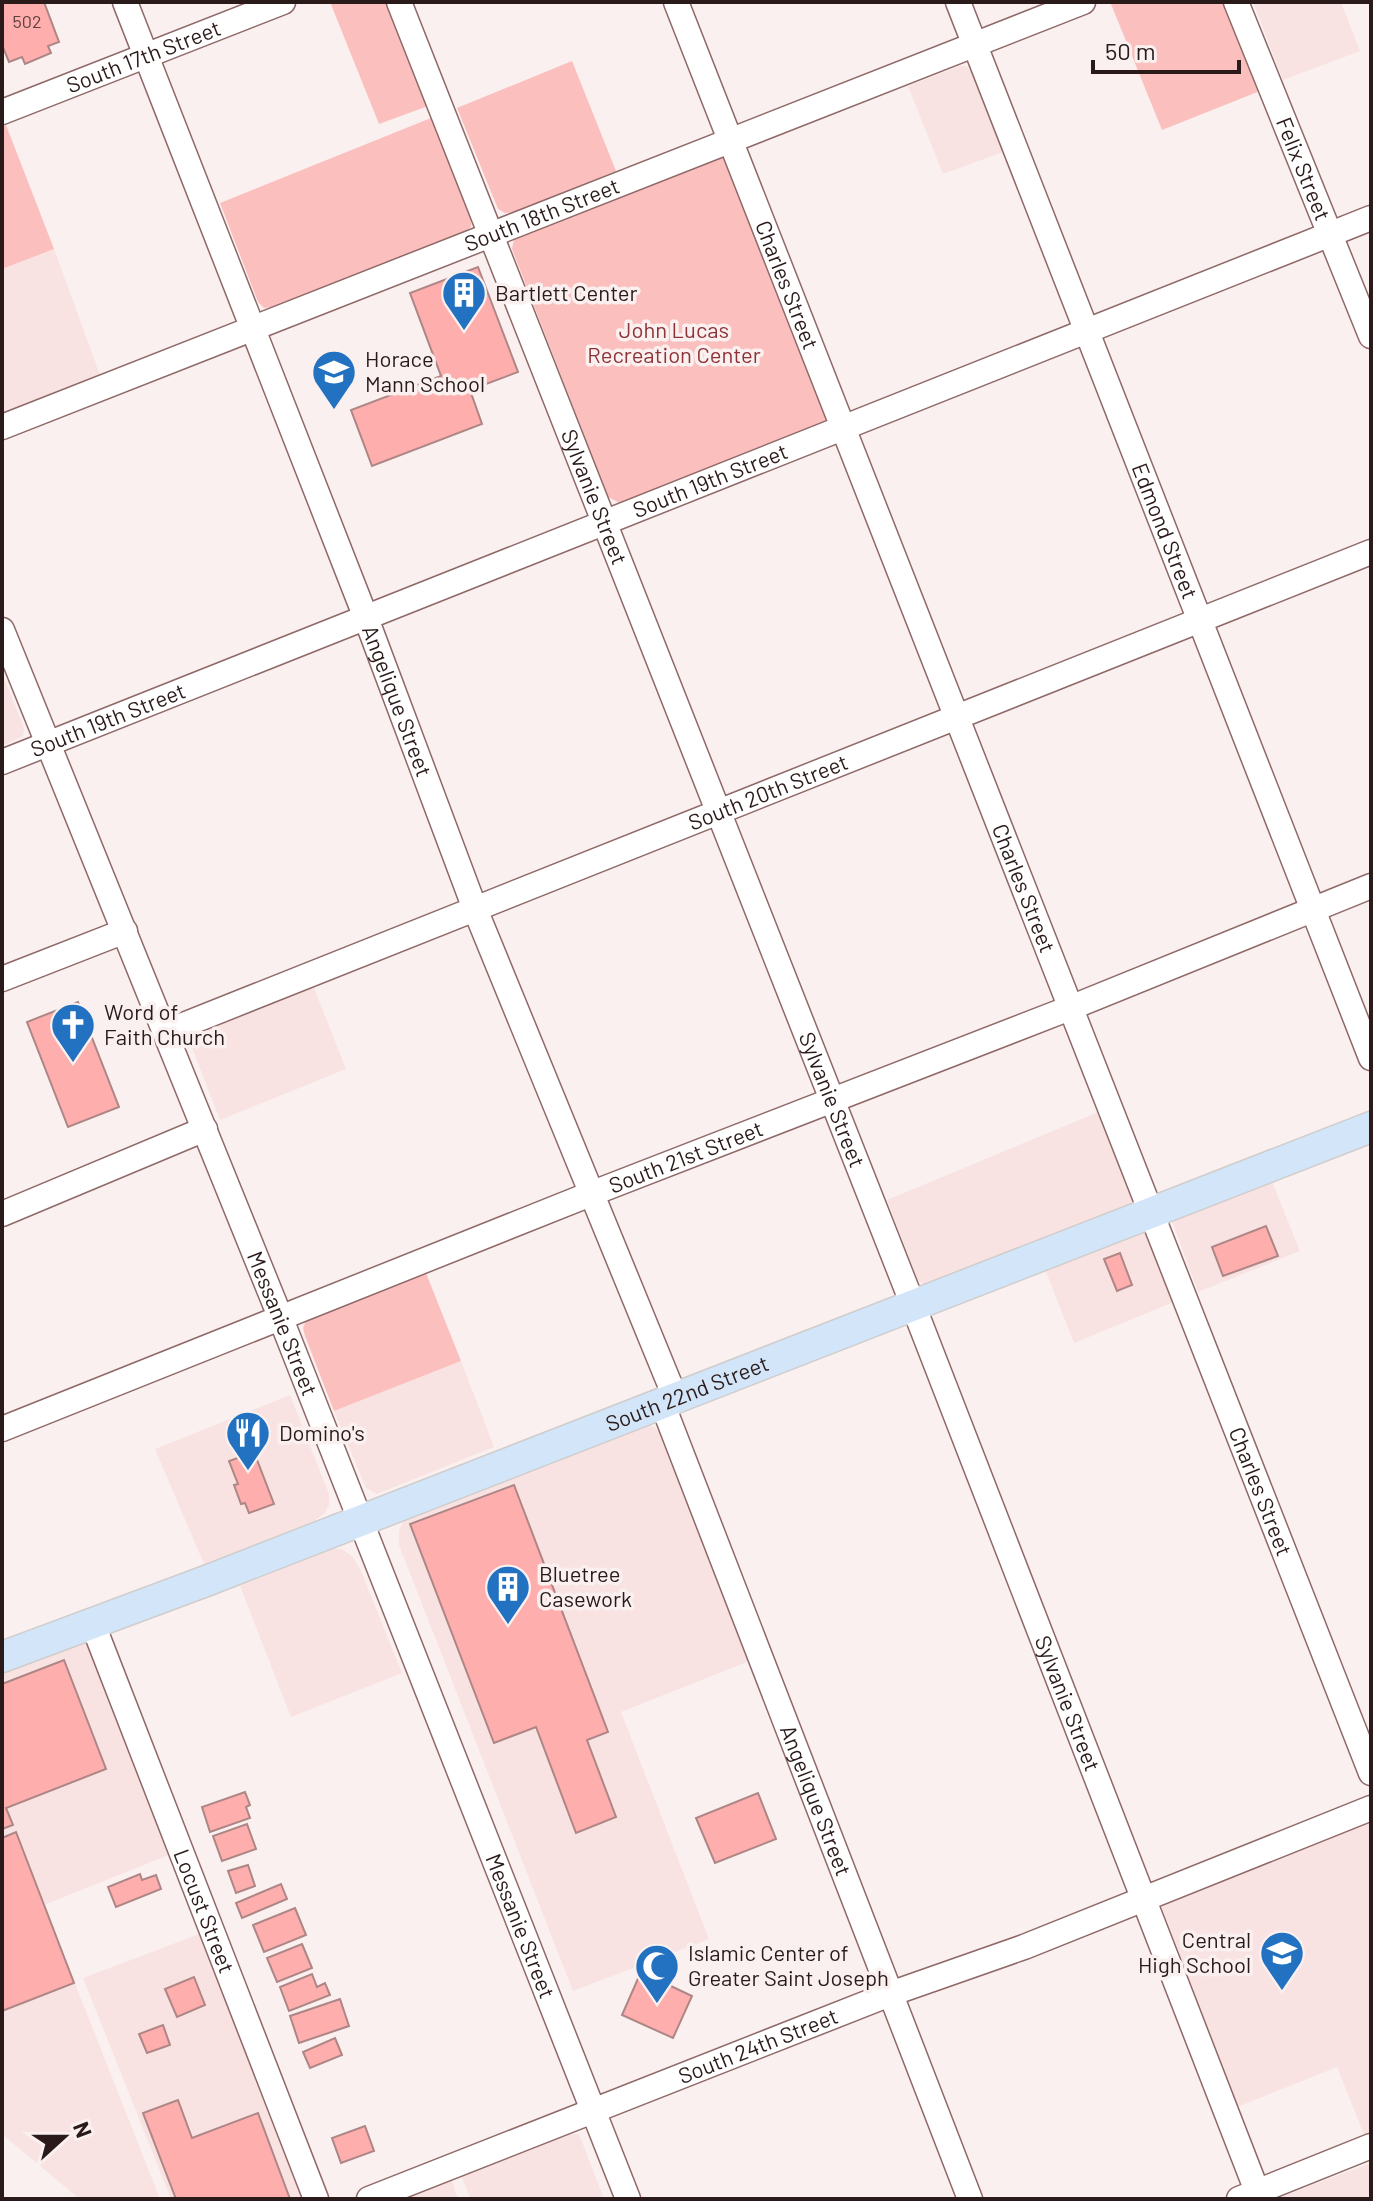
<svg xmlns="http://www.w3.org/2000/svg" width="1373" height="2201" viewBox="0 0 1373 2201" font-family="Barlow,sans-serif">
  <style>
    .built { fill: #f8e3e2 }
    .green { fill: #fbc0be }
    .building { fill: #fdaead; stroke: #ad8685; stroke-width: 2 }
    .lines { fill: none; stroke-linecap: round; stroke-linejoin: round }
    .minor-casing { stroke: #8f6968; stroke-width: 27 }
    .major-casing { stroke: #d0cdcd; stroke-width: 33 }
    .minor { stroke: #fff; stroke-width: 24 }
    .major { stroke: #d3e5f8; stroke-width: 30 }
    .labels { text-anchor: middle; stroke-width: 7; stroke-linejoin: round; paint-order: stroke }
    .number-label { font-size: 18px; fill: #5f403f }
    .street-label { font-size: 22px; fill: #2a1b1a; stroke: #f9f0ef }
    .poi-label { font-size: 22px; fill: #2a1b1a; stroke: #f9f0ef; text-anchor: start }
    .park-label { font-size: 22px; fill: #8e3338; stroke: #f9f0ef }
  </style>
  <rect width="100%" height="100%" fill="#f9f0ef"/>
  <g class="built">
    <polygon points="1253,2 1341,2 1360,51 1283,80"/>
    <polygon points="960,66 966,66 971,72 1003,152 943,174 908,86"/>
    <polygon points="54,249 100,375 2,414 2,269"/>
    <polygon points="4,678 24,728 23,736 2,746 2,679"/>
    <polygon points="312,983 346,1069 220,1120 188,1037 190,1032"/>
    <polygon points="1101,1111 1134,1201 1128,1208 926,1286 918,1280 887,1200"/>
    <polygon points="1271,1179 1300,1251 1198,1292 1172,1221 1176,1216"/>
    <polygon points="1138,1231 1147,1232 1176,1301 1074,1343 1045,1269"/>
    <polygon points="461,1361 494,1447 377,1494 366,1488 334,1411"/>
    <polygon points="290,1395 329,1494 329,1505 324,1514 312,1522 204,1564 155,1449"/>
    <polygon points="647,1423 660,1431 749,1661 621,1712 709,1939 573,1991 399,1545 399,1531 403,1521 416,1513"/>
    <polygon points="333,1549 342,1549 353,1557 361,1571 402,1673 291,1717 240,1586"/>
    <polygon points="76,1641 89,1643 171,1854 44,1905 160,2199 80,2199 2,2134 2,1669"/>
    <polygon points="1371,1819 1371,2152 1337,2067 1237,2107 1162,1907 1165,1900"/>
    <polygon points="202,1933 303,2199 171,2199 83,1978"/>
    <polygon points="569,2134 579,2134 604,2199 471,2199 461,2175"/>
    <polygon points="1371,2163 1371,2199 1279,2199 1281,2197"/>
    <polygon points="451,2179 458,2199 398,2199"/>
  </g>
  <g class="green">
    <polygon points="330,2 387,2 428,106 379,124"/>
    <polygon points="1117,2 1226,2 1260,91 1162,130 1111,4"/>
    <polygon points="572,61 616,171 516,212 505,213 498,209 457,108"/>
    <polygon points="431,118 472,218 471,227 463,233 272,307 264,308 258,302 220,203"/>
    <polygon points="6,125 54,249 2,269 2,127"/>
    <polygon points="719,157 726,157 829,414 827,420 620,503 608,497 512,249 514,239 522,234"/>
    <polygon points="426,1273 461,1361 334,1411 305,1336 303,1328 306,1321"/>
  </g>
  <g class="building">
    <polygon points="2,2 44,2 59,42 48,46 51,53 25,64 22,57 9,62 2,45"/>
    <polygon points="478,267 518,372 470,390 482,424 372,466 351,410 441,376 410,293"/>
    <polygon points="78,1002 119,1107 68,1127 27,1022"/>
    <polygon points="1266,1226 1278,1256 1223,1276 1212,1247"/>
    <polygon points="1120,1253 1132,1285 1117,1291 1104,1259"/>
    <polygon points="254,1452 274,1504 249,1513 245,1503 241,1504 234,1485 238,1484 229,1461"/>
    <polygon points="514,1485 608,1732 587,1740 616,1817 576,1833 536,1727 494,1743 410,1524"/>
    <polygon points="64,1660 106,1769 6,1808 13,1825 2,1829 2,1684"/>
    <polygon points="245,1792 250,1805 246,1807 250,1818 210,1832 202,1807"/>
    <polygon points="758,1793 776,1839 715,1863 696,1818"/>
    <polygon points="247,1824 256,1849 222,1861 213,1836"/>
    <polygon points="16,1832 74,1983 2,2011 2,1838"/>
    <polygon points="248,1865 255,1886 236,1893 228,1871"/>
    <polygon points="140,1874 142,1880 156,1875 161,1889 116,1907 108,1887"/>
    <polygon points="281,1884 287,1899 242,1918 236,1903"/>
    <polygon points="295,1908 306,1935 264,1952 253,1925"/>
    <polygon points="302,1944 312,1968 277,1982 267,1958"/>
    <polygon points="648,1970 660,1975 658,1980 692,1996 673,2038 622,2015 640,1974 645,1976"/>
    <polygon points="312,1974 317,1987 325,1983 330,1995 289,2011 280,1987"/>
    <polygon points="194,1977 205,2005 177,2017 165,1989"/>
    <polygon points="340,1999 349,2026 299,2043 290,2016"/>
    <polygon points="163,2025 170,2045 147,2053 139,2034"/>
    <polygon points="335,2038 342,2055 310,2068 303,2052"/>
    <polygon points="178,2100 192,2138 258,2113 290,2199 176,2199 143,2113"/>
    <polygon points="365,2126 374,2151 341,2163 332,2138"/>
  </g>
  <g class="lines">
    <g class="minor-casing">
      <g id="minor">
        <path id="s1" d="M125,2L366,618L475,909L675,1397"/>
        <path id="s2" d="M399,2L913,1305L1260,2199"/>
        <path id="s3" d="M676,2L1371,1773"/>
        <path id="s4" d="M958,2L1371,1058"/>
        <path id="s5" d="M1236,2L1371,336"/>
        <path id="s6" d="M2,112L283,2"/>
        <path id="s7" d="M2,427L1083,2"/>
        <path id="s8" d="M2,630L281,1319L628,2199"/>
        <path id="s9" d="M2,762L1371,218"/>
        <polyline points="2,979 125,931"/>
        <path id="s10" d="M166,1032L1371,552"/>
        <polyline points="2,1214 205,1129"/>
        <path id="s11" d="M662,1403L970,2199"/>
        <path id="s12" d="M2,1429L593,1193L1070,1008L1371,886"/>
        <path id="s13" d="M92,1622L316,2199"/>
        <path id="s14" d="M369,2199L890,1994L1024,1947L1371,1808"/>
        <polyline points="1239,2199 1371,2146"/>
      </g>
    </g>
    <g class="major-casing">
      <g id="major">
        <path id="s15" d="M2,1657L206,1581L1371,1127"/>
      </g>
    </g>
    <use href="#minor" class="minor"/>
    <use href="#major" class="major"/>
  </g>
  <defs>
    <g id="building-pin" transform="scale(2.3)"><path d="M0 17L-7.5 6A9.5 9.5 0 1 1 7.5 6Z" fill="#2272c1" stroke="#f9f0ef"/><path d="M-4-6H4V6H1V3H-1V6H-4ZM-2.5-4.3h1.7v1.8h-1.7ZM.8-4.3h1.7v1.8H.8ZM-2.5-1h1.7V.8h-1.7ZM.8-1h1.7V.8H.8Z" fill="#fff"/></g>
    <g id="school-pin" transform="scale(2.3)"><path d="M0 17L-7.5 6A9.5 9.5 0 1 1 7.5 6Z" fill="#2272c1" stroke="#f9f0ef"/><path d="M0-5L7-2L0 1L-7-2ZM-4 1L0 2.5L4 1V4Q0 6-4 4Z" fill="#fff"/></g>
    <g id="church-pin" transform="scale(2.3)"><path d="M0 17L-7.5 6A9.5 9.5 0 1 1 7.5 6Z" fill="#2272c1" stroke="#f9f0ef"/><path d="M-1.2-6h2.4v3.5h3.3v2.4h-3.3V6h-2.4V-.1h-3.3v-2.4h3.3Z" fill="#fff"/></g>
    <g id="restaurant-pin" transform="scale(2.3)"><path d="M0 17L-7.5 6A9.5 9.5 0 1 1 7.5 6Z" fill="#2272c1" stroke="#f9f0ef"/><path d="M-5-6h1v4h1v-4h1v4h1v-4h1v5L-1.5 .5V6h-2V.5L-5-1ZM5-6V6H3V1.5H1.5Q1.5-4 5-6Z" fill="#fff"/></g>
    <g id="mosque-pin" transform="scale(2.3)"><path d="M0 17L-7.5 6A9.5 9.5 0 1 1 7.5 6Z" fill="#2272c1" stroke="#f9f0ef"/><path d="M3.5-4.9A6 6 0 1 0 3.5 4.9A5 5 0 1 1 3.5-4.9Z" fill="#fff"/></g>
  </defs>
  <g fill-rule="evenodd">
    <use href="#building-pin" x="464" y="293"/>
    <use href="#school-pin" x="334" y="372"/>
    <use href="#church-pin" x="73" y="1025"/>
    <use href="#restaurant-pin" x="248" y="1433"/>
    <use href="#building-pin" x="508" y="1587"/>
    <use href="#school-pin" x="1282" y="1953"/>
    <use href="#mosque-pin" x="657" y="1966"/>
  </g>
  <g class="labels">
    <g class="number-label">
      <text x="27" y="28">502</text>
    </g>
    <g class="street-label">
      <text dy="8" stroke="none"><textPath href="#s6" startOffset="152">South 17th Street</textPath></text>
      <text dy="8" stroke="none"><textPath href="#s5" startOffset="180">Felix Street</textPath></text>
      <text dy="8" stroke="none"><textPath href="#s7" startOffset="580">South 18th Street</textPath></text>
      <text dy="8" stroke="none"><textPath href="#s3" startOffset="304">Charles Street</textPath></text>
      <text dy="8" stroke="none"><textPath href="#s9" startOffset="762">South 19th Street</textPath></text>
      <text dy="8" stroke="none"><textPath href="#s2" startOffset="532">Sylvanie Street</textPath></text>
      <text dy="8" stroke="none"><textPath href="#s4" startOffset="568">Edmond Street</textPath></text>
      <text dy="8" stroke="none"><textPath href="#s1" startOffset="750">Angelique Street</textPath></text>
      <text dy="8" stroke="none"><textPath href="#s9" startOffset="114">South 19th Street</textPath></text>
      <text dy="8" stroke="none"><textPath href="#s10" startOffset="648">South 20th Street</textPath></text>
      <text dy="8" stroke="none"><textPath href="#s3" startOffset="952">Charles Street</textPath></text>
      <text dy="8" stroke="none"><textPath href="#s2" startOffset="1180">Sylvanie Street</textPath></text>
      <text dy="8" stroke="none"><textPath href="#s12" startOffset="736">South 21st Street</textPath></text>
      <text dy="8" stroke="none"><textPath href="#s8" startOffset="748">Messanie Street</textPath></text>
      <text dy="8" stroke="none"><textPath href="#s15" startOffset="734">South 22nd Street</textPath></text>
      <text dy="8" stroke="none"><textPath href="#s3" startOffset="1600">Charles Street</textPath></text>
      <text dy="8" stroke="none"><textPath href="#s2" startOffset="1828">Sylvanie Street</textPath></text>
      <text dy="8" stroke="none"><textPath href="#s11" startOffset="426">Angelique Street</textPath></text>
      <text dy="8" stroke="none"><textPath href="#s13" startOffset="310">Locust Street</textPath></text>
      <text dy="8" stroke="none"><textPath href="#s8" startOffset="1396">Messanie Street</textPath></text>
      <text dy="8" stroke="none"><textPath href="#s14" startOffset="418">South 24th Street</textPath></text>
    </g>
    <g class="poi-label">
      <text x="495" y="301">Bartlett Center</text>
      <text x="365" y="367">Horace<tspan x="365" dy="25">Mann School</tspan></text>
      <text x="104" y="1020">Word of<tspan x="104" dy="25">Faith Church</tspan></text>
      <text x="279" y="1441">Domino's</text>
      <text x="539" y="1582">Bluetree<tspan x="539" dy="25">Casework</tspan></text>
      <text x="1251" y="1948" text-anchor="end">Central<tspan x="1251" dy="25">High School</tspan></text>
      <text x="688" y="1961">Islamic Center of<tspan x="688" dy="25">Greater Saint Joseph</tspan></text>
    </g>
    <g class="park-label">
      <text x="674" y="338">John Lucas<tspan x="674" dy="25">Recreation Center</tspan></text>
    </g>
  </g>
  <rect width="1373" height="2201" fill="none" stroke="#2a1b1a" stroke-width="8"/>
  <g transform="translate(64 2137) rotate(69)" stroke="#f9f0ef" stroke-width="6" paint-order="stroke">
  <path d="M0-6L14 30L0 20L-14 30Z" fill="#2a1b1a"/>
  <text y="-12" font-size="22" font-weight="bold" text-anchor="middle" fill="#2a1b1a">N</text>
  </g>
  <path d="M1093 60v12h146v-12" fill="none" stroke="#2a1b1a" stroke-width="4"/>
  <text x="1105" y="60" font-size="24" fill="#2a1b1a" stroke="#f9f0ef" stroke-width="6" paint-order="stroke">50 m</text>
</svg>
